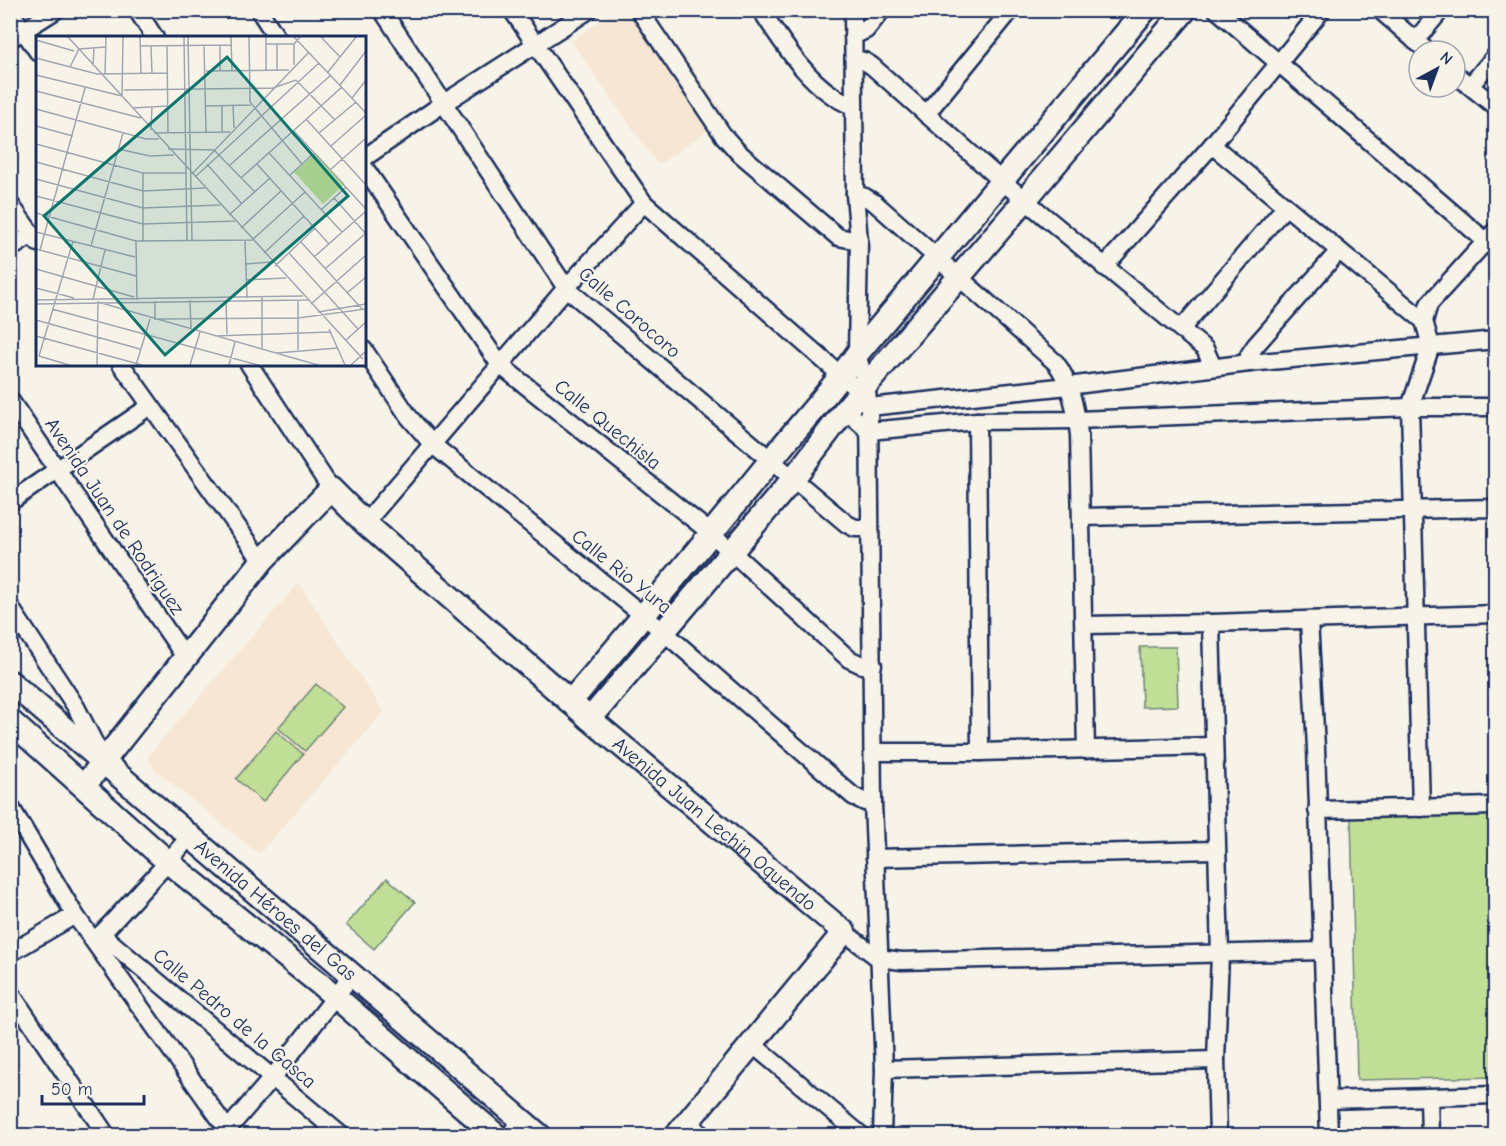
<svg xmlns="http://www.w3.org/2000/svg" width="1506" height="1146" viewBox="0 0 1506 1146" font-family="'Comic Neue',sans-serif">
  <style>
    .built { fill: #f6e6d3 }
    .green { fill: #c1de96; stroke: #6e867a; stroke-width: 1.5 }
    .lines { fill: none; stroke-linecap: round; stroke-linejoin: round }
    .street-casing { stroke: #1b2f5e; stroke-width: 21 }
    .secondary-casing { stroke: #1b2f5e; stroke-width: 27 }
    .street { stroke: #f7f3e8; stroke-width: 16 }
    .secondary { stroke: #f7f3e8; stroke-width: 22 }
    .labels { text-anchor: middle; stroke-width: 4.5; stroke-linejoin: round; paint-order: stroke }
    .street-label { font-size: 20px; fill: #1b2f5e; stroke: #f7f3e8 }
    .inset-road { fill: none; stroke: #9fa5b1; stroke-width: 1.5 }
    .view { fill: #0f766e; fill-opacity: 0.15; stroke: #0f766e; stroke-width: 3 }
    .inset-edge { fill: none; stroke: #1b2f5e; stroke-width: 3 }
  </style>
  <rect width="100%" height="100%" fill="#f7f3e8"/>
  <filter id="ink" filterUnits="userSpaceOnUse"><feTurbulence type="fractalNoise" baseFrequency=".0167" numOctaves="2"/><feDisplacementMap in="SourceGraphic" scale="12" xChannelSelector="R" yChannelSelector="G"/><feConvolveMatrix kernelMatrix="1 2 1 2 8 2 1 2 1" color-interpolation-filters="sRGB"/></filter>
  <g filter="url(#ink)">
    <g class="built">
      <polygon points="615,11 652,11 727,117 658,165 571,41"/>
      <polygon points="299,583 384,712 259,854 154,769 148,756"/>
    </g>
    <g class="green">
      <polygon points="1140,647 1176,647 1178,706 1142,707"/>
      <polygon points="316,684 343,707 305,751 278,728"/>
      <polygon points="276,731 303,754 263,802 236,779"/>
      <polygon points="1495,814 1495,1077 1357,1080 1351,816"/>
      <polygon points="387,878 415,902 374,949 346,925"/>
    </g>
    <g class="lines">
      <g class="street-casing">
        <g id="street">
          <polyline points="137,10 155,38"/>
          <polyline points="259,10 277,38"/>
          <polyline points="382,10 566,288 847,524 855,528 869,528"/>
          <polyline points="512,10 644,203 860,392"/>
          <polyline points="639,10 723,135 738,152 838,237 859,241"/>
          <path d="M761,10C783,44 813,92 853,106"/>
          <polyline points="853,10 855,194 859,241 857,354 866,385 869,407 873,803 884,1069 882,1136"/>
          <polyline points="1217,10 1496,250"/>
          <polyline points="1380,10 1427,51"/>
          <polyline points="10,11 38,52"/>
          <polyline points="853,36 866,30 882,10"/>
          <polyline points="10,39 56,10"/>
          <polyline points="1415,41 1441,10"/>
          <polyline points="854,59 864,61 872,66 1003,182 1205,349 1213,367"/>
          <polyline points="1455,74 1496,107"/>
          <polyline points="1470,86 1496,55"/>
          <polyline points="926,114 1011,10"/>
          <polyline points="1212,145 1424,321"/>
          <polyline points="364,158 444,103 589,10"/>
          <polyline points="364,167 500,365 712,534 849,659 862,665 873,665"/>
          <path d="M855,194L865,197L875,203L1056,363C1071,383 1076,411 1079,435L1086,750"/>
          <polyline points="10,204 38,243"/>
          <polyline points="10,249 32,235"/>
          <polyline points="1104,267 1212,145 1322,10"/>
          <polyline points="1182,328 1285,207"/>
          <polyline points="364,350 409,417 433,445 665,633 853,796 865,802 873,803"/>
          <polyline points="1249,363 1249,355 1255,346 1338,252"/>
          <polyline points="121,364 262,561"/>
          <polyline points="249,364 331,489"/>
          <polyline points="10,400 185,657"/>
          <polyline points="869,407 1068,386 1249,363 1496,340"/>
          <polyline points="845,410 869,431 977,421 1077,420 1410,407 1496,407"/>
          <polyline points="977,421 980,752"/>
          <polyline points="10,502 150,406"/>
          <polyline points="1081,517 1496,508"/>
          <polyline points="365,523 566,288 644,203"/>
          <polyline points="10,607 76,707 101,756"/>
          <polyline points="1309,620 1316,748 1329,1136"/>
          <polyline points="1211,623 1220,954 1216,1060 1218,1136"/>
          <polyline points="1084,625 1211,623 1496,614"/>
          <polyline points="873,752 980,752 1214,746"/>
          <polyline points="10,806 75,915 232,1136"/>
          <polyline points="1421,808 1410,407 1431,346 1424,321 1429,304 1496,230"/>
          <polyline points="1317,810 1496,806"/>
          <polyline points="875,858 1216,850"/>
          <polyline points="844,932 878,958 902,961 1323,951"/>
          <polyline points="101,934 342,1136"/>
          <polyline points="95,941 168,862 189,837"/>
          <polyline points="10,953 75,915"/>
          <polyline points="10,992 107,1136"/>
          <polyline points="751,1043 862,1136"/>
          <polyline points="884,1069 1216,1060"/>
          <polyline points="1429,1097 1430,1136"/>
          <polyline points="1328,1100 1496,1095"/>
          <polyline points="687,1122 703,1136"/>
          <polyline points="228,1129 273,1077 352,975"/>
          <polyline points="509,1136 521,1120"/>
        </g>
      </g>
      <g class="secondary-casing">
        <g id="secondary">
          <path id="s1" d="M10,682L540,1136"/>
          <path d="M570,702C639,623 705,541 771,460C800,424 831,391 857,354L1145,10"/>
          <polyline points="590,719 793,479 845,410 1025,200 1185,10"/>
          <polyline points="10,721 168,862 336,997 497,1136"/>
          <path id="s2" d="M84,786L262,561L331,489L365,523L590,719L844,932L676,1136"/>
        </g>
      </g>
      <use href="#street" class="street"/>
      <use href="#secondary" class="secondary"/>
    </g>
  </g>
  <g class="labels">
    <g class="street-label">
      <text transform="translate(630 312) rotate(41)" y="7">Calle Corocoro</text>
      <text transform="translate(608 424) rotate(39)" y="7">Calle Quechisla</text>
      <text transform="translate(115 516) rotate(56)" y="7">Avenida Juan de Rodriguez</text>
      <text transform="translate(622 571) rotate(39)" y="7">Calle Rio Yura</text>
      <text dy="7" stroke="none"><textPath href="#s2" startOffset="896">Avenida Juan Lechin Oquendo</textPath></text>
      <text dy="7" stroke="none"><textPath href="#s1" startOffset="350">Avenida Héroes del Gas</textPath></text>
      <text transform="translate(235 1018) rotate(40)" y="7">Calle Pedro de la Gasca</text>
    </g>
  </g>
  <g transform="translate(36 36)">
    <rect width="330" height="330" fill="#f7f3e8"/>
    <path d="M280,117L309,148L287,168L258,136Z" fill="#c1de96"/>
    <path class="inset-road" d="M32,1L327,323M104,1L105,38M148,1L151,205M152,1L156,205M195,1L196,35M213,1L214,66L266,128M230,1V34M258,1L330,77M285,1L304,21M0,4L38,15M230,8H258L264,1M258,8V29M131,9L132,96M168,9L170,96M184,9V35M104,10L195,9M115,10L116,37M0,22L61,38L132,37M57,30L58,12M34,31L43,13L70,11M241,34V8M170,35L253,34M292,36L320,1M69,38L70,1M0,39L86,60L87,1M304,49L330,15M88,54L237,52L260,44L299,84M0,55L105,82M316,62L330,44M186,69V95M197,69L198,92M170,70L215,69M96,72L132,70M0,73L110,103H123M270,83L330,149M0,90L37,100M115,94L116,71M257,94L330,173M118,97L194,96M283,97L320,66M0,108L107,137H151M295,110L330,79M82,113L114,120L138,119M132,113L178,114L219,156M233,117L306,196M0,126L107,155L169,152M171,128L206,168M221,128L293,208M194,129L295,39M294,134L330,102M107,137V205M156,138L273,16M254,139L278,117M159,141L283,27M206,141L306,51M0,143L107,172L184,169M0,160L107,188L199,185M298,162L330,198M286,173L310,151M0,177L100,205L216,204L269,156M193,179L234,142M205,192L245,155M0,196L99,221M209,204L211,262M100,205L101,264M265,206L327,274M55,210L87,97M0,213L100,240M4,214L49,52M228,217L268,180M253,217L322,293M278,221L330,175M209,228L236,226M239,230L279,192M0,233L98,261M289,233L330,197M210,244L250,242M0,252L38,262M311,257L330,241M226,261V313M57,263L69,214M0,264L267,260M154,264L155,293M262,264V314M190,265L191,298M0,268L272,264M275,268L330,219M16,273L222,329M282,276L330,268M122,283L262,282L330,273M0,284L104,313M119,284V265M293,293L309,329M0,300L106,329M179,300L294,296M310,304L330,286M241,317L301,312M3,320L37,205M3,320L33,329M61,329L62,266L282,329M100,329L114,283M154,329L164,296M193,329L199,306M315,329L330,315"/>
    <path class="view" d="M191,21L312,160L129,319L8,180Z"/>
    <rect width="330" height="330" class="inset-edge"/>
  </g>
  <rect width="1506" height="1146" fill="none" stroke="#f7f3e8" stroke-width="36"/>
  <rect x="18" y="18" width="1470" height="1110" fill="none" stroke="#1b2f5e" stroke-width="2" filter="url(#ink)"/>
  <g transform="translate(1437 69) rotate(41)"><circle r="28" fill="#f7f3e8" stroke="#9fa5b1" stroke-width="1.5"/>
  <path d="M0-4.5L10 22L0 15L-10 22Z" fill="#1b2f5e"/>
  <text y="-9" font-size="16" font-weight="bold" text-anchor="middle" fill="#1b2f5e">N</text>
  </g>
  <path d="M42 1095v9h102v-9" fill="none" stroke="#1b2f5e" stroke-width="3"/>
  <text x="51" y="1095" font-size="18" fill="#1b2f5e" stroke="#f7f3e8" stroke-width="4.5" paint-order="stroke">50 m</text>
</svg>
